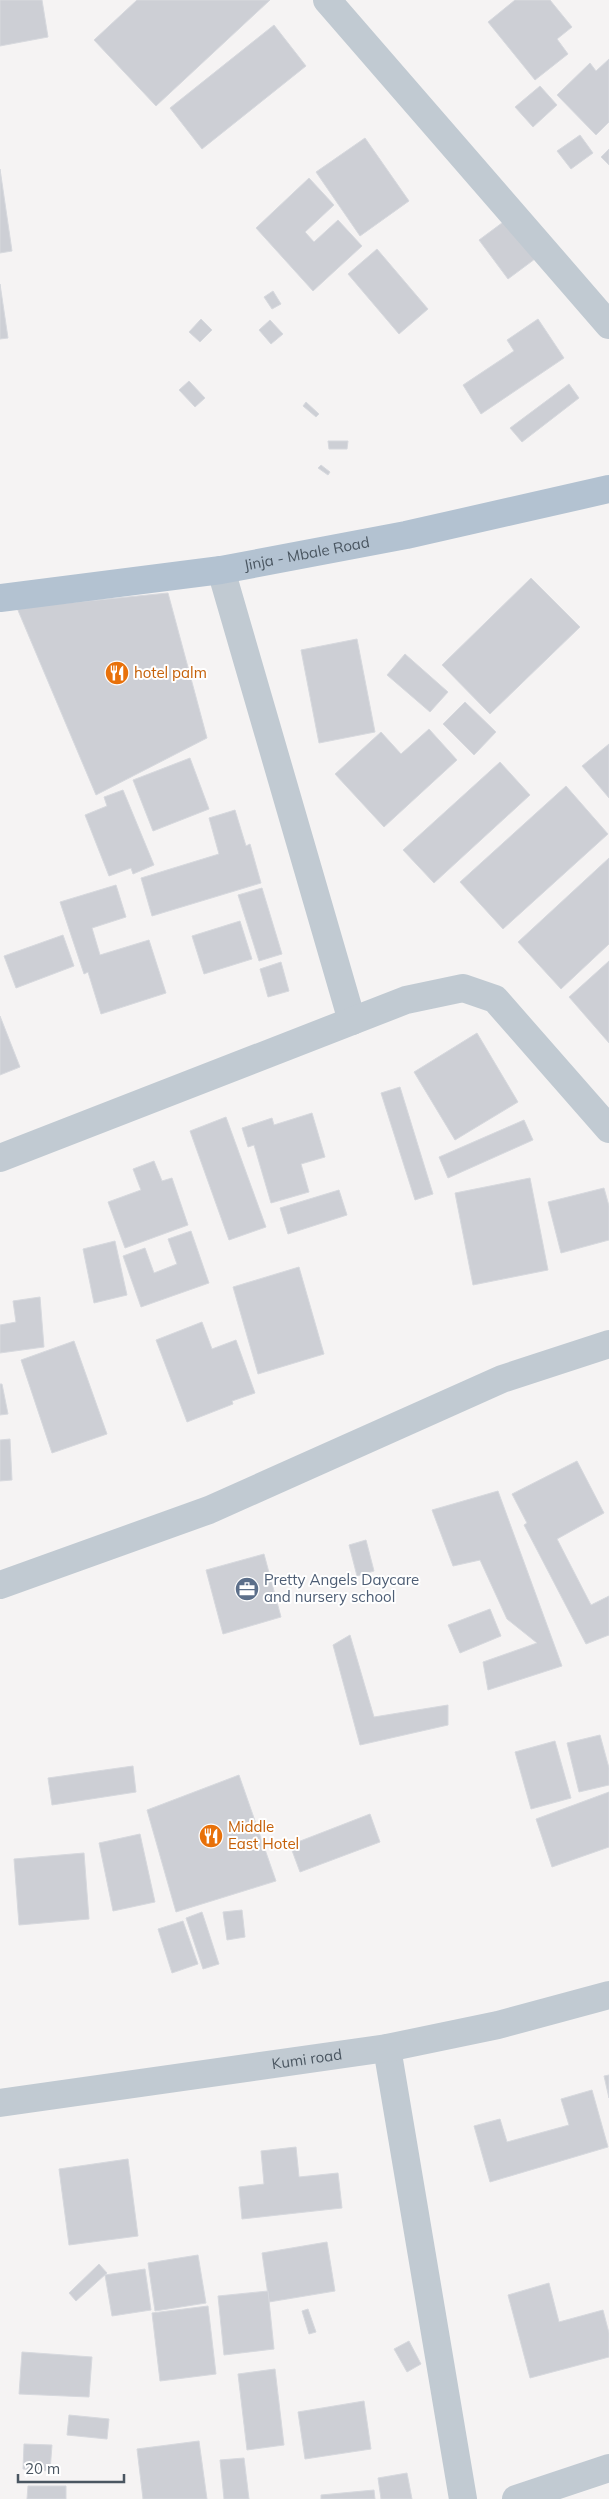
<svg xmlns="http://www.w3.org/2000/svg" width="609" height="2499" viewBox="0 0 609 2499" font-family="Mulish,sans-serif">
  <style>
    .building { fill: #cdcfd5; stroke: #d7d9de }
    .lines { fill: none; stroke-linecap: round; stroke-linejoin: round }
    .minor { stroke: #c1cad2; stroke-width: 28 }
    .major { stroke: #b3c2d1; stroke-width: 28 }
    .labels { text-anchor: middle; stroke-width: 4; stroke-linejoin: round; paint-order: stroke }
    .street-label { font-size: 15px; fill: #4a5661; stroke: #fff }
    .food-label { font-size: 15px; fill: #c56008; stroke: #fff; text-anchor: start }
    .service-label { font-size: 15px; fill: #4e5e75; stroke: #fff; text-anchor: start }
  </style>
  <rect width="100%" height="100%" fill="#f5f3f3"/>
  <g class="building">
    <polygon points="0,0 42,0 48,37 0,46"/>
    <polygon points="137,0 270,0 156,106 94,40"/>
    <polygon points="515,0 550,0 572,27 557,39 568,54 535,80 488,22"/>
    <polygon points="274,25 306,66 202,149 170,108"/>
    <polygon points="609,59 609,122 596,135 557,95 590,63 596,71"/>
    <polygon points="540,86 557,105 533,127 515,107"/>
    <polygon points="580,135 593,153 571,169 557,151"/>
    <polygon points="365,138 409,201 360,236 316,172"/>
    <polygon points="609,149 609,165 601,157"/>
    <polygon points="0,169 12,251 0,253"/>
    <polygon points="309,178 334,205 305,232 314,242 338,220 362,246 313,291 256,228"/>
    <polygon points="514,214 543,253 508,279 479,240"/>
    <polygon points="377,249 428,309 399,334 348,274"/>
    <polygon points="0,284 8,338 0,339"/>
    <polygon points="273,291 281,304 272,309 264,297"/>
    <polygon points="201,319 212,330 200,342 189,332"/>
    <polygon points="538,319 564,358 481,414 463,385 514,351 507,340"/>
    <polygon points="270,320 283,334 271,344 259,330"/>
    <polygon points="189,381 205,398 195,407 179,390"/>
    <polygon points="569,384 579,398 522,442 510,428"/>
    <polygon points="306,402 319,414 316,417 303,406"/>
    <polygon points="328,441 348,441 347,449 329,449"/>
    <polygon points="321,465 330,472 328,475 318,468"/>
    <polygon points="531,578 580,627 490,714 442,665"/>
    <polygon points="168,593 207,738 96,795 17,608"/>
    <polygon points="357,639 375,732 319,743 301,650"/>
    <polygon points="405,654 448,692 430,712 387,675"/>
    <polygon points="465,702 496,732 474,755 443,724"/>
    <polygon points="429,729 457,760 384,827 335,774 381,732 401,754"/>
    <polygon points="609,744 609,798 582,766"/>
    <polygon points="190,758 209,809 153,831 133,780"/>
    <polygon points="500,762 530,795 434,883 403,850"/>
    <polygon points="566,786 608,834 503,929 460,882"/>
    <polygon points="123,790 154,865 133,874 131,868 109,876 85,815 107,806 104,797"/>
    <polygon points="235,810 246,846 250,844 261,883 152,916 141,878 219,854 209,818"/>
    <polygon points="609,858 609,944 561,989 518,942"/>
    <polygon points="116,885 126,917 92,928 100,955 149,940 166,993 101,1014 88,972 84,974 60,902"/>
    <polygon points="262,888 282,954 259,961 238,895"/>
    <polygon points="240,921 252,959 204,974 192,936"/>
    <polygon points="63,935 74,966 16,988 4,956"/>
    <polygon points="609,961 609,1043 569,997"/>
    <polygon points="281,962 289,991 268,997 260,969"/>
    <polygon points="0,1016 20,1067 0,1075"/>
    <polygon points="477,1033 518,1102 455,1140 414,1072"/>
    <polygon points="400,1087 433,1194 415,1200 381,1093"/>
    <polygon points="312,1113 325,1157 301,1164 309,1192 271,1203 254,1145 248,1147 242,1128 272,1118 274,1125"/>
    <polygon points="226,1117 266,1227 229,1240 190,1131"/>
    <polygon points="524,1120 533,1140 448,1178 439,1157"/>
    <polygon points="154,1161 162,1181 172,1178 188,1225 125,1248 108,1202 141,1190 133,1169"/>
    <polygon points="530,1178 548,1270 473,1285 455,1193"/>
    <polygon points="604,1188 609,1206 609,1240 561,1253 548,1202"/>
    <polygon points="339,1190 347,1215 288,1234 280,1208"/>
    <polygon points="191,1231 209,1283 141,1307 123,1256 145,1248 154,1273 177,1264 168,1239"/>
    <polygon points="115,1241 127,1295 94,1303 83,1249"/>
    <polygon points="299,1267 324,1354 258,1374 233,1287"/>
    <polygon points="40,1297 44,1347 0,1353 0,1325 16,1322 13,1301"/>
    <polygon points="202,1322 212,1349 236,1340 255,1393 232,1401 233,1404 187,1422 156,1340"/>
    <polygon points="74,1341 107,1434 52,1453 21,1360"/>
    <polygon points="0,1384 2,1384 8,1414 0,1415"/>
    <polygon points="10,1439 12,1480 0,1481 0,1440"/>
    <polygon points="577,1461 604,1513 557,1539 591,1605 609,1596 609,1635 586,1644 524,1525 527,1523 512,1494"/>
    <polygon points="498,1491 562,1666 488,1690 483,1662 537,1643 507,1619 480,1560 453,1566 432,1510"/>
    <polygon points="366,1540 374,1571 357,1576 349,1545"/>
    <polygon points="264,1554 281,1617 223,1634 206,1570"/>
    <polygon points="490,1609 501,1636 460,1653 448,1625"/>
    <polygon points="350,1635 374,1717 448,1705 448,1725 360,1745 333,1645"/>
    <polygon points="600,1735 609,1768 609,1785 579,1792 567,1743"/>
    <polygon points="555,1741 571,1798 531,1809 515,1752"/>
    <polygon points="133,1766 136,1792 52,1805 48,1778"/>
    <polygon points="239,1775 276,1881 176,1912 147,1810"/>
    <polygon points="609,1792 609,1847 552,1867 536,1819"/>
    <polygon points="370,1814 380,1842 300,1872 290,1845"/>
    <polygon points="140,1834 155,1902 113,1911 99,1843"/>
    <polygon points="84,1853 89,1919 19,1925 14,1859"/>
    <polygon points="242,1910 245,1937 227,1940 223,1912"/>
    <polygon points="202,1912 219,1964 203,1969 186,1918"/>
    <polygon points="183,1921 198,1964 172,1973 158,1929"/>
    <polygon points="609,2075 609,2098 604,2076"/>
    <polygon points="592,2090 608,2147 490,2182 474,2126 500,2119 507,2142 569,2125 561,2099"/>
    <polygon points="296,2147 299,2177 338,2173 342,2208 242,2219 239,2187 264,2184 261,2151"/>
    <polygon points="128,2159 138,2236 69,2245 59,2169"/>
    <polygon points="327,2242 335,2291 269,2302 262,2253"/>
    <polygon points="198,2255 206,2303 155,2311 148,2263"/>
    <polygon points="99,2264 107,2273 76,2301 69,2293"/>
    <polygon points="145,2269 151,2310 112,2316 105,2275"/>
    <polygon points="549,2283 559,2322 603,2310 609,2333 609,2357 530,2378 508,2295"/>
    <polygon points="268,2291 274,2349 224,2355 218,2296"/>
    <polygon points="208,2306 216,2374 160,2381 152,2313"/>
    <polygon points="308,2309 316,2332 309,2334 302,2311"/>
    <polygon points="409,2341 421,2364 407,2372 394,2349"/>
    <polygon points="22,2352 92,2357 89,2397 19,2394"/>
    <polygon points="275,2369 284,2445 247,2450 238,2374"/>
    <polygon points="364,2401 371,2449 305,2459 298,2412"/>
    <polygon points="69,2415 109,2419 107,2439 67,2435"/>
    <polygon points="199,2441 207,2499 143,2499 137,2449"/>
    <polygon points="24,2444 52,2445 50,2471 23,2469"/>
    <polygon points="244,2458 249,2499 224,2499 220,2460"/>
    <polygon points="407,2473 412,2499 381,2499 378,2478"/>
    <polygon points="28,2486 66,2486 66,2499 27,2499"/>
    <polygon points="374,2490 375,2499 321,2499 321,2495"/>
  </g>
  <g class="lines">
    <g class="minor">
      <polyline points="327,0 609,325"/>
      <polyline points="221,570 352,1021"/>
      <polyline points="0,1158 406,1000 463,988 495,999 609,1129"/>
      <polyline points="0,1585 209,1510 502,1379 609,1344"/>
      <polyline points="387,2048 463,2499"/>
      <path id="s1" d="M0,2103L387,2048L498,2025L609,1995"/>
      <polyline points="516,2499 609,2468"/>
    </g>
    <path class="major" id="s2" d="M0,598L221,570L406,535L609,489"/>
  </g>
  <defs>
    <g id="restaurant-disc" transform="scale(1.25)"><circle r="9.5" fill="#e8710a" stroke="#fff"/><path d="M-5-6h1v4h1v-4h1v4h1v-4h1v5L-1.5 .5V6h-2V.5L-5-1ZM5-6V6H3V1.5H1.5Q1.5-4 5-6Z" fill="#fff"/></g>
    <g id="office-disc" transform="scale(1.25)"><circle r="9.5" fill="#5c6f8a" stroke="#fff"/><path d="M-6-3h4V-5.5h4V-3h4V5H-6ZM-1-4.5V-3h2v-1.5ZM-6 0V1H6V0Z" fill="#fff"/></g>
  </defs>
  <g fill-rule="evenodd">
    <use href="#restaurant-disc" x="117" y="673"/>
    <use href="#office-disc" x="247" y="1589"/>
    <use href="#restaurant-disc" x="211" y="1836"/>
  </g>
  <g class="labels">
    <g class="street-label">
      <text dy="5" stroke="none"><textPath href="#s2" startOffset="310">Jinja - Mbale Road</textPath></text>
      <text dy="5" stroke="none"><textPath href="#s1" startOffset="310">Kumi road</textPath></text>
    </g>
    <g class="food-label">
      <text x="134" y="678">hotel palm</text>
      <text x="228" y="1832">Middle<tspan x="228" dy="17">East Hotel</tspan></text>
    </g>
    <g class="service-label">
      <text x="264" y="1585">Pretty Angels Daycare<tspan x="264" dy="17">and nursery school</tspan></text>
    </g>
  </g>
  <path d="M18 2474v8h106v-8" fill="none" stroke="#4a5661" stroke-width="2.5"/>
  <text x="25" y="2474" font-size="15" fill="#4a5661" stroke="#ffffff" stroke-width="4" paint-order="stroke">20 m</text>
</svg>
